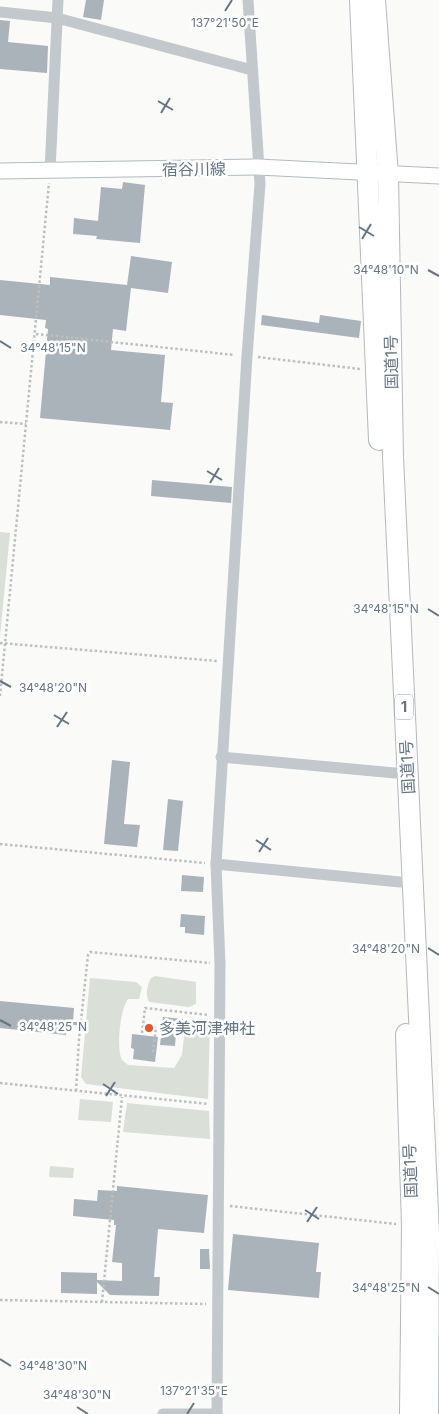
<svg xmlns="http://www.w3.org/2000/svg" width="439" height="1414" viewBox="0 0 439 1414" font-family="Inter,'Noto Sans JP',sans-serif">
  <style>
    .green { fill: #dadfd7 }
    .building { fill: #aab3b9 }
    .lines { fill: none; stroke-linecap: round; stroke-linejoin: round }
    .secondary-casing { stroke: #b3babf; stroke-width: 17 }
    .highway-casing { stroke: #b4b9bd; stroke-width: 22 }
    .path { stroke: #bbbfc2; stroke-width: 2.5; stroke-dasharray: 2.5 2.5; stroke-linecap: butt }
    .street { stroke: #c3c8cc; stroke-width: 11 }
    .secondary { stroke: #fff; stroke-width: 15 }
    .highway { stroke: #fff; stroke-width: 20 }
    .ticks { fill: none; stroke: #657683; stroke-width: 2 }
    .poi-dot { fill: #e4572e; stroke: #fff; stroke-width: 2 }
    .labels { text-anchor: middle; stroke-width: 5; stroke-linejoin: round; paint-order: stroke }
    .shield { fill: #fff; stroke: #939fa8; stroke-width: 1 }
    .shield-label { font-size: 15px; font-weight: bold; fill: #657683 }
    .street-label { font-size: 16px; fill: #657683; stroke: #fff }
    .poi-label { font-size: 16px; fill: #657683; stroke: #fff; text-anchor: start }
    .ticks-label { font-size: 12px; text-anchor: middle; fill: #657683; stroke: #fff; stroke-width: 5; stroke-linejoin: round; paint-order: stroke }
  </style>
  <rect width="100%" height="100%" fill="#fafaf8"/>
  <g class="green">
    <polygon points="0,532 10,533 0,636"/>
    <path d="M155,976L196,982V1004L189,1007L149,1002C145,994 147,986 151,978Z"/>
    <path d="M90,978L136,982L142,987L139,999H128C120,1010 116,1048 122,1060L128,1065L174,1068L182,1055L186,1019L210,1022L208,1099L86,1084L81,1077Z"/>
    <polygon points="80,1099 113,1102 111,1122 78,1120"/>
    <polygon points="127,1103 209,1111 210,1139 123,1132"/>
    <polygon points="50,1166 74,1168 73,1178 49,1177"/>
  </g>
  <g class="building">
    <polygon points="86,0 104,0 101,20 83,17"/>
    <polygon points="0,20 10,21 8,42 48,46 47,73 0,69"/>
    <polygon points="123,182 145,185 140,243 96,239 97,236 73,234 74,218 98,221 101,187 122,189"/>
    <polygon points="131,256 172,262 168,293 131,288 126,331 113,329 111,350 165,355 161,402 173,403 170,430 40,418 48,329 45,328 46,320 0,315 0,280 50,285 50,277 127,285"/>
    <polygon points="262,315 319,323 320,315 361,321 359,338 261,325"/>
    <polygon points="152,480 232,487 231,503 151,496"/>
    <polygon points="112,760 130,762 124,824 140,825 137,847 104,844"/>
    <polygon points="168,799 183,801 178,851 163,850"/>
    <polygon points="182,875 204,877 203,892 181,891"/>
    <polygon points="181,914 205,916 204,935 185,933 185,927 180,927"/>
    <polygon points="0,1001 74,1008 73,1021 68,1020 66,1035 0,1028"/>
    <polygon points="163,1017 183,1019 181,1034 176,1033 175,1046 160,1045"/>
    <polygon points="132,1034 158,1037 155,1062 133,1059 134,1049 131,1048"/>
    <polygon points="117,1186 208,1195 204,1233 158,1229 154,1277 160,1277 159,1296 110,1295 97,1282 97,1294 61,1293 61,1272 97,1273 97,1280 122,1281 122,1263 112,1262 116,1225 114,1225 114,1220 73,1216 74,1199 97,1201 98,1190 117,1191"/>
    <polygon points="233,1234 319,1243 316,1272 321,1272 319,1298 228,1290"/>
    <polygon points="200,1249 209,1249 210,1269 200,1269"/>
  </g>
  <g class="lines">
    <g class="secondary-casing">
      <polyline id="secondary" points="0,171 258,167 439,176"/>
    </g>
    <g class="highway-casing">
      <g id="highway">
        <polyline points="360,0 379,440"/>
        <polyline points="375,0 388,175 393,457 429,1233 428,1414"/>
        <polyline points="406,1034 412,1226 410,1414"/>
      </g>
    </g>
    <g class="path">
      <polyline points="36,334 235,355"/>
      <polyline points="258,357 360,369"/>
      <polyline points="0,422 26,424"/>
      <polyline points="0,643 217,661"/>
      <polyline points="0,696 49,183"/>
      <polyline points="0,844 205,863"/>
      <polyline points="143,1026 161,1028"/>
      <polyline points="142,1033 145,1008 208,1015"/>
      <polyline points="153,1052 156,1027"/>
      <polyline points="0,1083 208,1104"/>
      <polyline points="76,1091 79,1039 88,955 90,952 210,963"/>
      <polyline points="230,1206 396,1224"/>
      <polyline points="0,1300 206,1304"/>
      <polyline points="102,1302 122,1097"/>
    </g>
    <g class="street">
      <polyline points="0,12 57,18 252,70"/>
      <polyline points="50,171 58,0"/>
      <polyline points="221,757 395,773"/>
      <polyline points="216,864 400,882"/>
      <polyline points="163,1414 217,1414"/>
      <polyline points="217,1414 220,964 216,864 247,356 260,184 248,0"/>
    </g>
    <use href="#secondary" class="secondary"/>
    <use href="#highway" class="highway"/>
  </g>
  <path class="ticks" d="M225,11L232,0M158,101L173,110M161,113L170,98M359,227L374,236M362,239L371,224M428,270L439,276M0,341L11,348M207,471L222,480M210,483L219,468M428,609L439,616M0,681L11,687M54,715L69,724M57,727L67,712M256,840L271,850M259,852L268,838M428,948L439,955M0,1020L11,1026M103,1084L118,1094M106,1096L115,1082M305,1210L319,1219M307,1222L317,1207M428,1287L439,1294M0,1359L11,1366M77,1407L88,1414M187,1414L194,1403"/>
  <circle class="poi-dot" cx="149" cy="1028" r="5"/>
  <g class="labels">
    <rect class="shield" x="395" y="694.5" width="18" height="25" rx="4"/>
    <g class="shield-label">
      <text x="404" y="712">1</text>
    </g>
    <g class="street-label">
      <text transform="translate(194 169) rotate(-1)" y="6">宿谷川線</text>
      <text transform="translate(391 362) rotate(-91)" y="6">国道1号</text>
      <text transform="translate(407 767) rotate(-93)" y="6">国道1号</text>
      <text transform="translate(410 1171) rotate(-92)" y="6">国道1号</text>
    </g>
    <g class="poi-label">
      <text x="159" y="1034">多美河津神社</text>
    </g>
  </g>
  <g class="ticks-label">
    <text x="225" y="27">137°21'50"E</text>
    <text x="386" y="274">34°48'10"N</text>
    <text x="53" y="352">34°48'15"N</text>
    <text x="386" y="613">34°48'15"N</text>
    <text x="53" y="692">34°48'20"N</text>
    <text x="386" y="953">34°48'20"N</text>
    <text x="53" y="1031">34°48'25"N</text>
    <text x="386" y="1292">34°48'25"N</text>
    <text x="53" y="1370">34°48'30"N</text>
    <text x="194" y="1395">137°21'35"E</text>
    <text x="77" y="1399">34°48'30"N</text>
  </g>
</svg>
